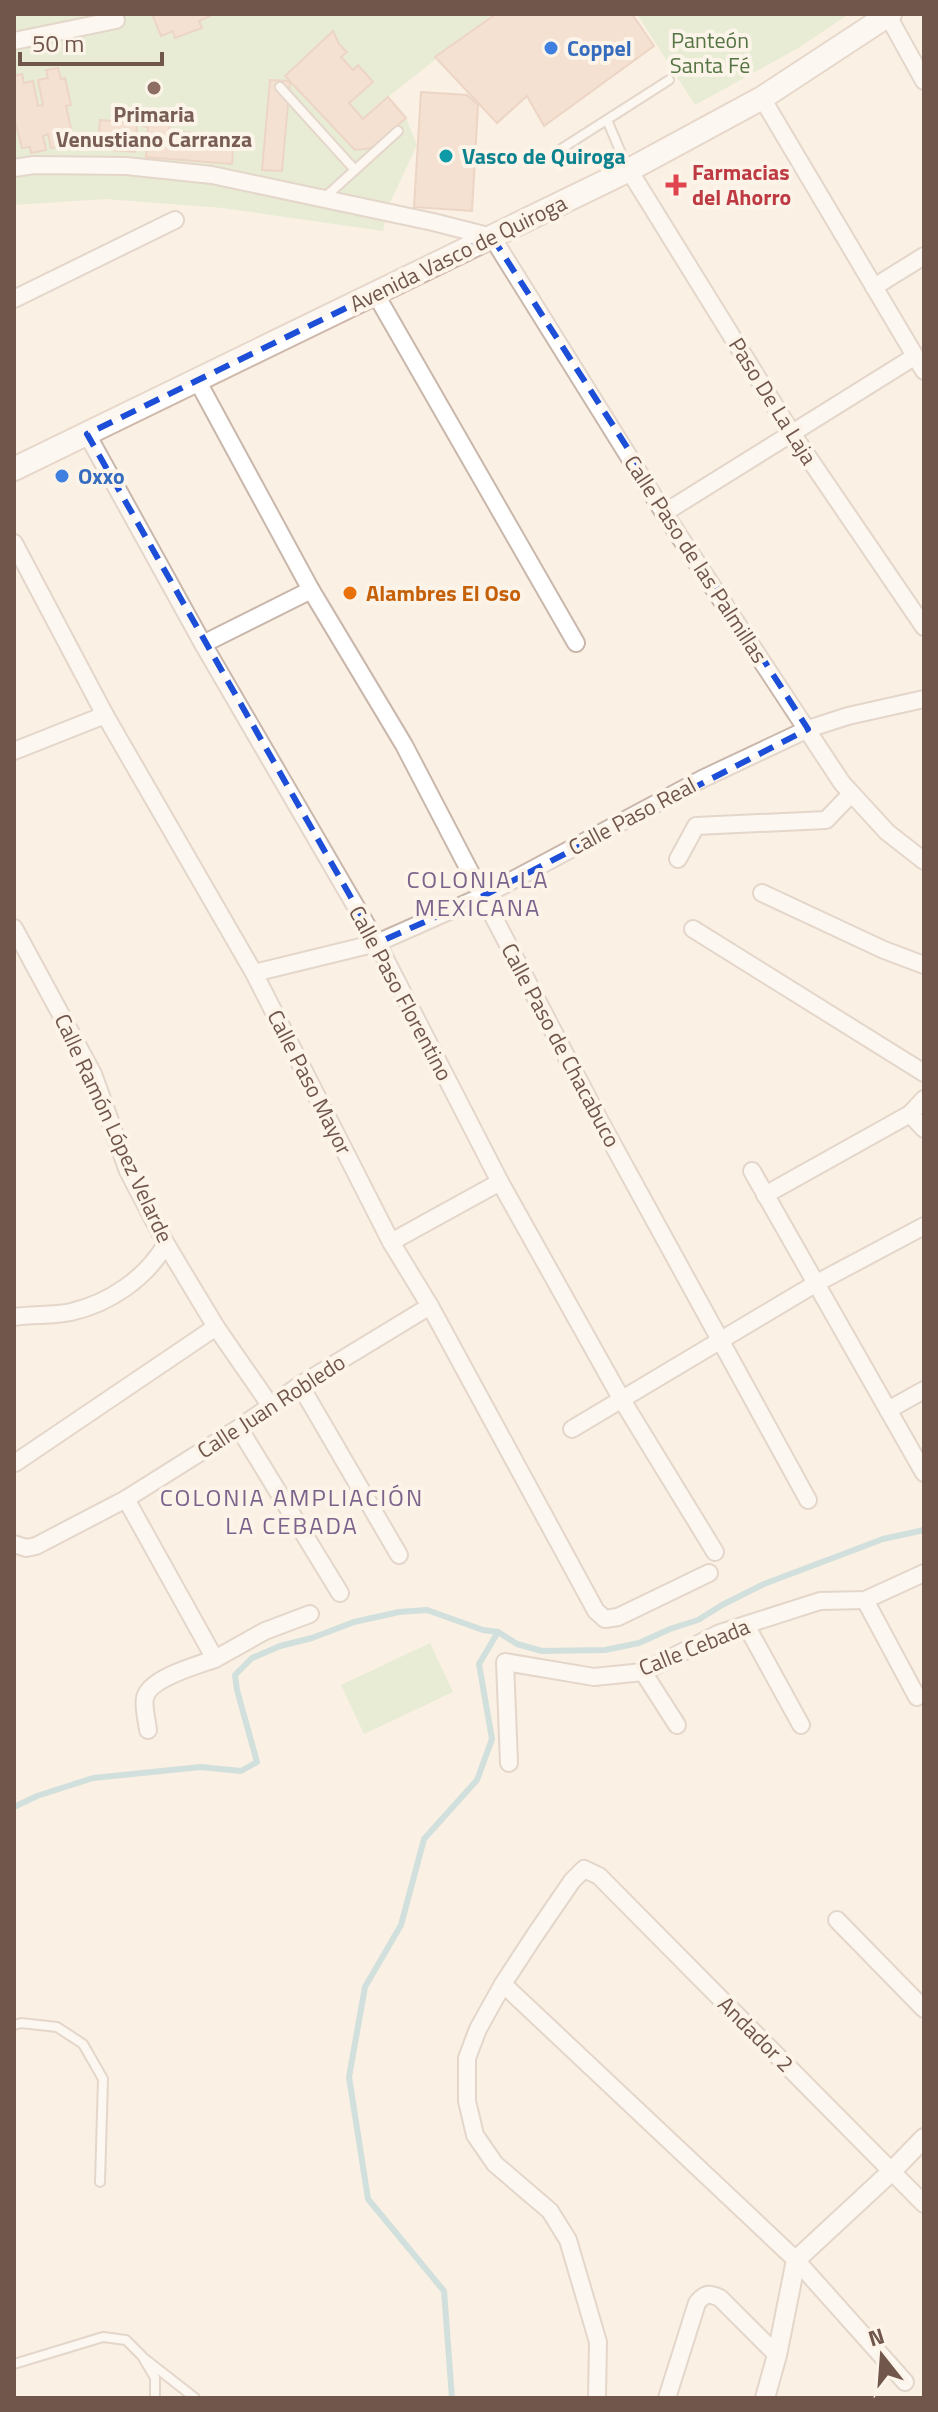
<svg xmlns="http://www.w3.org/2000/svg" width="938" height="2412" viewBox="0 0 938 2412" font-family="'Titillium Web',sans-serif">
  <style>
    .green { fill: #d3e6c3 }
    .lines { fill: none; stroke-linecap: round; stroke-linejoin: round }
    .stream { stroke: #a1cdd2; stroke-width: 6 }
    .building { fill: #edcebd; stroke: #deb49f; stroke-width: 2 }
    .service-casing { stroke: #cab7ab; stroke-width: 12 }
    .minor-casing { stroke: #cab7ab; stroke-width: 20 }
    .tertiary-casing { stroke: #cab7ab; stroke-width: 22 }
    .secondary-casing { stroke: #cfb9ab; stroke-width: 26 }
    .service { stroke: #fff; stroke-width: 8 }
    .minor { stroke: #fff; stroke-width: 16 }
    .tertiary { stroke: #fff; stroke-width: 18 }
    .secondary { stroke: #fff; stroke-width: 22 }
    .marked { fill: none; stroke: #1d4ed8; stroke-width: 6; stroke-dasharray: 16 10; stroke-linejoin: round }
    .shop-dot { fill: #3f7fe0; stroke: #fdf4e9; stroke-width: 3 }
    .education-dot { fill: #8d6e63; stroke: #fdf4e9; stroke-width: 3 }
    .culture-dot { fill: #0f9aa8; stroke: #fdf4e9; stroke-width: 3 }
    .health-dot { fill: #e0444e; stroke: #fdf4e9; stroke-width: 3 }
    .food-dot { fill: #e8710a; stroke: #fdf4e9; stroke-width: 3 }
    .labels { text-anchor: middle; stroke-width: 8; stroke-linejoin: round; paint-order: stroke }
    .park-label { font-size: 22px; fill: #557544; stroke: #fdf4e9 }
    .shop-label { font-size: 22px; font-weight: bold; fill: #366cbe; stroke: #fdf4e9; text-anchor: start }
    .education-label { font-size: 22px; font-weight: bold; fill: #785e54; stroke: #fdf4e9 }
    .culture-label { font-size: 22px; font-weight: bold; fill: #0d838f; stroke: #fdf4e9; text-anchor: start }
    .health-label { font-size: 22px; font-weight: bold; fill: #be3a42; stroke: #fdf4e9; text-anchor: start }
    .street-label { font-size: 22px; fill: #70564b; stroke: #fdf4e9 }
    .food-label { font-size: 22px; font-weight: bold; fill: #c56008; stroke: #fdf4e9; text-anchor: start }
    .neighbourhood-label { font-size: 24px; letter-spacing: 2px; fill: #7c638c; stroke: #fdf4e9 }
  </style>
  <rect width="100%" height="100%" fill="#faf0e3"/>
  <g class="green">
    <polygon points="14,14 493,14 388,97 406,118 417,145 388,207 383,231 223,208 105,199 14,205"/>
    <polygon points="637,14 849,14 800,47 695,105"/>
    <polygon points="430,1643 453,1692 364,1734 341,1685"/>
  </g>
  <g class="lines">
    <g class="stream">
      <polyline points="14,1807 37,1796 93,1778 201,1767 241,1771 257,1762 237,1690 235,1675 252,1658 280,1646 312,1638 354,1622 399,1612 427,1610 483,1630 498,1632 517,1644 542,1651 605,1650 639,1643 670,1629 698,1620 722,1605 764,1584 883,1539 924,1530"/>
      <polyline points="452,2398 444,2291 368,2199 349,2077 365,1987 401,1925 424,1839 477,1780 492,1739 479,1664 498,1632"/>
    </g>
  </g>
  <g class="building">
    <polygon points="152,14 209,14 210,16 199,21 202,28 175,38 173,31 161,36"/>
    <polygon points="496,14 632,14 654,46 544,126 527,96 497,123 435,57"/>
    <polygon points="333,31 339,44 347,52 341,57 353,70 358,65 373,82 349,103 363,119 388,97 406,118 372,148 355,150 285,76"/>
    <polygon points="58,68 61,79 65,78 71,105 66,106 73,138 64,140 66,146 51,148 48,134 43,136 46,150 31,153 30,147 22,148 14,117 14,76 22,74 24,83 33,81 38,106 43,105 38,80 48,78 46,70"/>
    <polygon points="270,80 290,81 282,171 262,170"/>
    <polygon points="421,92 467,95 478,105 472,211 414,207"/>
    <polygon points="144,108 171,110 169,131 234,136 232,164 146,157 148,127 143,126"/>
    <polygon points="100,120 137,123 135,152 98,149"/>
  </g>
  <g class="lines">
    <g class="service-casing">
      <g id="service">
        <polyline points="280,87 355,170"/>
        <polyline points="607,120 627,167"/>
        <polyline points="561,149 669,80"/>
        <polyline points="324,198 398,131"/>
        <polyline points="14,2025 21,2023 57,2027 83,2044 103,2079 100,2182"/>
        <polyline points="145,2359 195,2398"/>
        <polyline points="14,2364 103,2337 126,2340 142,2356 155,2378 155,2398"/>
      </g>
    </g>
    <g class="minor-casing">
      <g id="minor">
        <polyline points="888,16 924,81"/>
        <polyline points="14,41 116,20"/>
        <polyline points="762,98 924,371"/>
        <polyline points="14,168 34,165 126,166 212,175 433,222 492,237 664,513 842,783 887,832 924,861"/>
        <polyline points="629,170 791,432 924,627"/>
        <polyline points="874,287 924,256"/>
        <polyline points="375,293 576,643"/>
        <polyline points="14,299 175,220"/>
        <polyline points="197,380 311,590 404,745 601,1123 808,1500"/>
        <polyline points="87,434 203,644 377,943 500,1182 622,1400 715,1552"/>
        <polyline points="664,513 914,357"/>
        <polyline points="14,543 105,715 254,973 391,1242 430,1306 596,1611 605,1619 618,1617 709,1573"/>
        <polyline points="203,644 311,590"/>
        <polyline points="14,751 105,715"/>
        <polyline points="678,859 696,826 826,820 851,794"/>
        <polyline points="762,893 884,950 924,965"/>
        <polyline points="14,928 93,1074 128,1171 166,1244 216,1327 270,1405"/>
        <polyline points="693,929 924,1073"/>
        <polyline points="254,973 377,943 483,896 702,779 808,729 848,716 924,699"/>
        <polyline points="910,1114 924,1129"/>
        <polyline points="752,1171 924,1473"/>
        <polyline points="765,1195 910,1114 924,1099"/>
        <polyline points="391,1242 500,1182"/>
        <path d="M14,1317C33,1314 52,1316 71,1312C110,1303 146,1278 166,1244"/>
        <polyline points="300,1385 399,1555"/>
        <polyline points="888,1410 924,1390"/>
        <polyline points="239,1428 340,1593"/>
        <polyline points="572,1429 815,1284 924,1226"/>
        <polyline points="15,1463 216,1327"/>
        <path d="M126,1499L215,1659C198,1665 149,1678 145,1698C143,1706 147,1721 148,1730"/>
        <polyline points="14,1544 26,1548 36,1546 126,1499 239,1428 300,1385 430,1306"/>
        <polyline points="865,1600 917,1697"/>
        <polyline points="746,1625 801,1725"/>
        <polyline points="215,1659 265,1631 310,1614"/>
        <polyline points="643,1672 677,1725"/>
        <polyline points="509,1763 505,1662 594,1677 643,1672 720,1633 820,1601 865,1600 924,1573"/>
        <polyline points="837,1920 924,2009"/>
        <polyline points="503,1984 796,2260 905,2382"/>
        <polyline points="597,2398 598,2342 568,2240 550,2211 495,2164 475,2135 467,2101 467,2058 478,2029 503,1984 535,1935 572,1881 584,1869 599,1876 924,2204"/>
        <path d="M667,2398L697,2303C705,2293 709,2293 720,2298L777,2355"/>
      </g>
    </g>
    <g class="tertiary-casing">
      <polyline id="tertiary" points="765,2398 777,2355 796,2260 892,2171 924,2138"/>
    </g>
    <g class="secondary-casing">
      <polyline id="secondary" points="14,469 629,170 762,98 890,14"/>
    </g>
    <use href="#service" class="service"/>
    <use href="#minor" class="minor"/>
    <use href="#tertiary" class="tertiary"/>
    <use href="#secondary" class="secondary"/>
  </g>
  <path d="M0 0H938V2412H0ZM492,237L808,729L483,896L377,943L87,434Z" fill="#faf0e3" fill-opacity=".55" fill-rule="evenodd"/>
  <path class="marked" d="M492,237L808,729L483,896L377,943L87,434Z"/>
  <g class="shop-dot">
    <circle cx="551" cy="48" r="8"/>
    <circle cx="62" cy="476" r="8"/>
  </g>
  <circle class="education-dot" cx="154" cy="88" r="8"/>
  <circle class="culture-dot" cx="446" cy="156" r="8"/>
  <path class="health-dot" d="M672 173h8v8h8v8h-8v8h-8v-8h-8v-8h8z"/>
  <circle class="food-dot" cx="350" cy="593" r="8"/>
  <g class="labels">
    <g class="park-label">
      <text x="710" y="48">Panteón<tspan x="710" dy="25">Santa Fé</tspan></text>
    </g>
    <g class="shop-label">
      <text x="567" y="56">Coppel</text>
      <text x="78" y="484">Oxxo</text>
    </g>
    <g class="education-label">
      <text x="154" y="122">Primaria<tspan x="154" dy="25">Venustiano Carranza</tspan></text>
    </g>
    <g class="culture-label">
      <text x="462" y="164">Vasco de Quiroga</text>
    </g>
    <g class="health-label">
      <text x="692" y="180">Farmacias<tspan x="692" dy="25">del Ahorro</tspan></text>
    </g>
    <g class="street-label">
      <text transform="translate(458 253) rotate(-26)" y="8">Avenida Vasco de Quiroga</text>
      <text transform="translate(773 401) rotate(58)" y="8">Paso De La Laja</text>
      <text transform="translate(696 559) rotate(57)" y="8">Calle Paso de las Palmillas</text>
      <text transform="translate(632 816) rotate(-28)" y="8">Calle Paso Real</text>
      <text transform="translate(401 993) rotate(62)" y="8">Calle Paso Florentino</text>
      <text transform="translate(561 1045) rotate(62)" y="8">Calle Paso de Chacabuco</text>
      <text transform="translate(310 1082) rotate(63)" y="8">Calle Paso Mayor</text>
      <text transform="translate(114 1128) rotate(65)" y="8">Calle Ramón López Velarde</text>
      <text transform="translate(271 1406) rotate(-33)" y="8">Calle Juan Robledo</text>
      <text transform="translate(694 1647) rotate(-22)" y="8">Calle Cebada</text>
      <text transform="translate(756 2034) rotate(45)" y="8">Andador 2</text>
    </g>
    <g class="food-label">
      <text x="366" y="601">Alambres El Oso</text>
    </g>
    <g class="neighbourhood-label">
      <text x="478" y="888">COLONIA LA<tspan x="478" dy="28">MEXICANA</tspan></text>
      <text x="292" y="1506">COLONIA AMPLIACIÓN<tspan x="292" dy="28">LA CEBADA</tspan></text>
    </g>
  </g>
  <rect width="938" height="2412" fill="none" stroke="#70564b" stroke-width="32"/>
  <g transform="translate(882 2356) rotate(343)" stroke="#fdf4e9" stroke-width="6" paint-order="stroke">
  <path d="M0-6L14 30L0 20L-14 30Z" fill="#70564b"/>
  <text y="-12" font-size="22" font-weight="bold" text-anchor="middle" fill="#70564b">N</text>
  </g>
  <path d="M20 52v12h142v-12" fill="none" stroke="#70564b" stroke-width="4"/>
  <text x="32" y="52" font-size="24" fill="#70564b" stroke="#fdf4e9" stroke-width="6" paint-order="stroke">50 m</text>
</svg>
